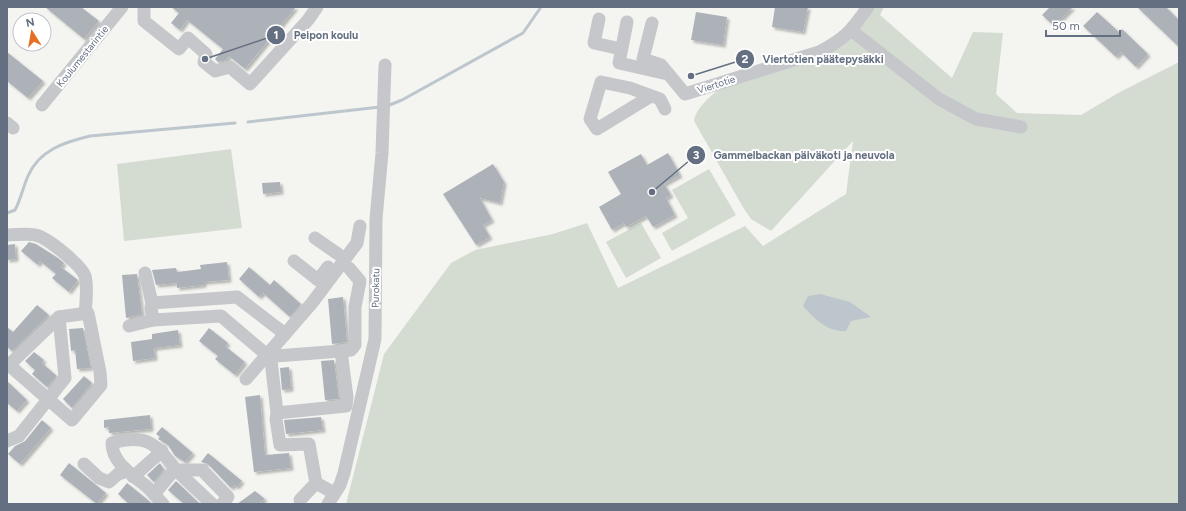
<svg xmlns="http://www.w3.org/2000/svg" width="1186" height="511" viewBox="0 0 1186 511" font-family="Figtree,sans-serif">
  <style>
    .green { fill: #d4dcd2 }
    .water { fill: #bdc6cd }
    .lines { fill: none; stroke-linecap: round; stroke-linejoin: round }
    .stream { stroke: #bdc6cd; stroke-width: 3 }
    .building { fill: #adb2b9; filter: url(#shadow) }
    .minor { stroke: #c5c7cb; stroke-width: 13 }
    .labels { text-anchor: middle; stroke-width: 4; stroke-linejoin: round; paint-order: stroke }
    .street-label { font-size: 10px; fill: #647082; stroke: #fff }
    .leader { fill: none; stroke: #647082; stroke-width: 1.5 }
    .callout-dot { fill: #647082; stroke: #fff; stroke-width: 1.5 }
    .mark-label { font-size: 12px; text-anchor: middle; font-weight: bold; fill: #fff }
    .callout-label { font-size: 11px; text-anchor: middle; font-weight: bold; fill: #647082; stroke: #fff; stroke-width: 4; stroke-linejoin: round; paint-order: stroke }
  </style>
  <defs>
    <filter id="shadow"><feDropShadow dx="2.5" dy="2.5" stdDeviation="1" flood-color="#0004"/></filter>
  </defs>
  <rect width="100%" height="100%" fill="#f4f5f1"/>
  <g class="green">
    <path d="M874,7H884L880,15L952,78L973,32L1003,33L996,94L1017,113L1081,115L1118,93L1179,62V504H346L384,354L451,263L475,250L553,234L587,223L618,288L745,226L763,246L846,194L853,141L771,231L751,219L744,209L694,121C695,110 709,97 718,90L853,35L867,20Z"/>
    <polygon points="231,149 242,228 124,241 117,164"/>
    <polygon points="709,169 736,215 672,251 662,233 688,218 672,190"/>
    <polygon points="641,223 661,258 626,278 606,242"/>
  </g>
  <path class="water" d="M820,294L850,302L871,317L851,321L846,331C827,332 815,319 803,306L808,296Z"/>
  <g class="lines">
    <g class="stream">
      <polyline points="387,106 402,100 523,33 541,7"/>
      <polyline points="248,122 380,107"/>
      <path d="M7,213L15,210C21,199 23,187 28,176C39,150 65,142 90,136L235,123"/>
    </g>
  </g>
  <g class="building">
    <polygon points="45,7 81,7 99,21 84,39"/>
    <polygon points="171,7 296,7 245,69 229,56 226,60 218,62 215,59 223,49 187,20 180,30 171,23 179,13"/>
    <polygon points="775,7 808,7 803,32 772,27"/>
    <polygon points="1050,7 1073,7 1054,26 1042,15"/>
    <polygon points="1137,7 1166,7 1179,20 1179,47"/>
    <polygon points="696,12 727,17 723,45 691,40"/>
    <polygon points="1097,12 1119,32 1122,29 1148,54 1136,67 1121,52 1116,57 1083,26"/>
    <polygon points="7,52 43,81 28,98 7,81"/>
    <polygon points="668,153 680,175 664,184 671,195 666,198 675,215 653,227 646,216 626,227 624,223 612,230 599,207 621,194 608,172 641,154 647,165"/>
    <polygon points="493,164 504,182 500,203 480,198 492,220 483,225 490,237 476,245 443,194"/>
    <polygon points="280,182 281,192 263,194 262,183"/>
    <polygon points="29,242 36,244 58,258 64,263 61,267 78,280 69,292 52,278 56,274 40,261 38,265 21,251"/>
    <polygon points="15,244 16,259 7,260 7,245"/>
    <polygon points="227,262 229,280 204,282 204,285 177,288 177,283 156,285 152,270 176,268 177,272 201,269 200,265"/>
    <polygon points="249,267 270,285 274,280 301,304 290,317 263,293 259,297 239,279"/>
    <polygon points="137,274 142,314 126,318 122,275"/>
    <polygon points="343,297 347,342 332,344 328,299"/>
    <polygon points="37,305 49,315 12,351 7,347 7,327 13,332"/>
    <polygon points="83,328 91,368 77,369 75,350 71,351 69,329"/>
    <polygon points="209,328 228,343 225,346 245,362 235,375 215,359 218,356 199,341"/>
    <polygon points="178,330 180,345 154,348 155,358 133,361 131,342 152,339 152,334"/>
    <polygon points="34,352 44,360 42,363 57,376 47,387 32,374 35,370 25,361"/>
    <polygon points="334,360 339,399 325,400 321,361"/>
    <polygon points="289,367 291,389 282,390 280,368"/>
    <polygon points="84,376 92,383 72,408 63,399"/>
    <polygon points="7,381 27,400 17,411 7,403"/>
    <polygon points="260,395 265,455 289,453 291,468 254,472 245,397"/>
    <polygon points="150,415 151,429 109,433 109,427 104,428 104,420"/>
    <polygon points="321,417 323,430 286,434 284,420"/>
    <polygon points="42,420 51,428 20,464 8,454 15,446 25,441"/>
    <polygon points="162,427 193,453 185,462 175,456 168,445 158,439 160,437 156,434"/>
    <polygon points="208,453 242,481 237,487 234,485 231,488 208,464 201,462"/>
    <polygon points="69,463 106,493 97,504 60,475"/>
    <polygon points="160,463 164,470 154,482 147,475"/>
    <polygon points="176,481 200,504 184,504 168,490"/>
    <polygon points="127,483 148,500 152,504 129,504 118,494"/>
    <polygon points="255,491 265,499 258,504 237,504"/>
  </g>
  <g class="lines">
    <g class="minor">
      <polyline points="144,7 144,21 179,49 188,38 206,54 204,62 215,71 230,67 250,84 308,20 317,7"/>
      <polyline points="599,19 594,43 621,49"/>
      <polyline points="627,22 619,63 663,73"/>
      <path d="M652,23L643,59L661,65L685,94L819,52C845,39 852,30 868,7"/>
      <polyline points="852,31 939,99 976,119 1021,127"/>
      <polyline points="651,96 597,129 590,119 601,82 630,88 660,99 665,109"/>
      <polyline points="42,105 122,7"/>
      <polyline points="7,123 13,128"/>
      <path d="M7,235C16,235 27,233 35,235C47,237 81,265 85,276C88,287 86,303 85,314"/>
      <polyline points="315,238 338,254"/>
      <polyline points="294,261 318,280 328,267"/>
      <polyline points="145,273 152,303"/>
      <polyline points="129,326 153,320"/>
      <polyline points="341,351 351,350 355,345 355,307 360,281 349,268"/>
      <polyline points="267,355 221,316 153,320 151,308 152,303 237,297 285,334"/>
      <polyline points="7,363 9,365 72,420 101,385 100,372 88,313 59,317 9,365"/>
      <polyline points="246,379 312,303 357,243 360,226"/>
      <polyline points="277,413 271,360 276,356 341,351 347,397 346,406 277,413 276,419 280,445 309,444 316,483"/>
      <polyline points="7,441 19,436 65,378 59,317"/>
      <polyline points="84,464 99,478 109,482 118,474 127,471"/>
      <polyline points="176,470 212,504"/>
      <polyline points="133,477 162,451"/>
      <polyline points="154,494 175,469"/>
      <polyline points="300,500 316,483 334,493"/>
      <path d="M163,504C157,498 152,491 146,486C132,474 112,463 112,443C147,433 156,444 176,470H202L228,497L222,504"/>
      <polyline points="328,504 340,485 344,473 375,339 376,219 382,153 385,65"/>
    </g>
  </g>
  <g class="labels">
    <g class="street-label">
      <text transform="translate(82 56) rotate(-51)" y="4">Koulumestarintie</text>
      <text transform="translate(716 84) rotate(-18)" y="4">Viertotie</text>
      <text transform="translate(375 288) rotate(-89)" y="4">Purokatu</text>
    </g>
  </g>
  <path class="leader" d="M205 59L276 35M691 76L745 59M652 192L696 155"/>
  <g class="callout-dot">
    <circle cx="205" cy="59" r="4"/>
    <circle cx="691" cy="76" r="4"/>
    <circle cx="652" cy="192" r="4"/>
    <circle cx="276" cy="35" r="10"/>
    <circle cx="745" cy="59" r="10"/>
    <circle cx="696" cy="155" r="10"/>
  </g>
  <g class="mark-label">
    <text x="276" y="39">1</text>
    <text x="745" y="63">2</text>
    <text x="696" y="159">3</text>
  </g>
  <g class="callout-label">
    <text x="326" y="39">Peipon koulu</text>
    <text x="823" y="63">Viertotien päätepysäkki</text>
    <text x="804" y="159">Gammelbackan päiväkoti ja neuvola</text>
  </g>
  <rect width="1186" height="511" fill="none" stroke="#647082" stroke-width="16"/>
  <g transform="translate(32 32) rotate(349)"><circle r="19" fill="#ffffff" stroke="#c1c6cd"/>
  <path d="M0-3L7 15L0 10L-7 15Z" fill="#e36f23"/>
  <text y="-6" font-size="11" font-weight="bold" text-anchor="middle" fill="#647082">N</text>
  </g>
  <path d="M1046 30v6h74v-6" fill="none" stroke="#647082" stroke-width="2"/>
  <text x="1052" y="30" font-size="12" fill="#647082" stroke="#ffffff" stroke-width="3" paint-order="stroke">50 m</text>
</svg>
